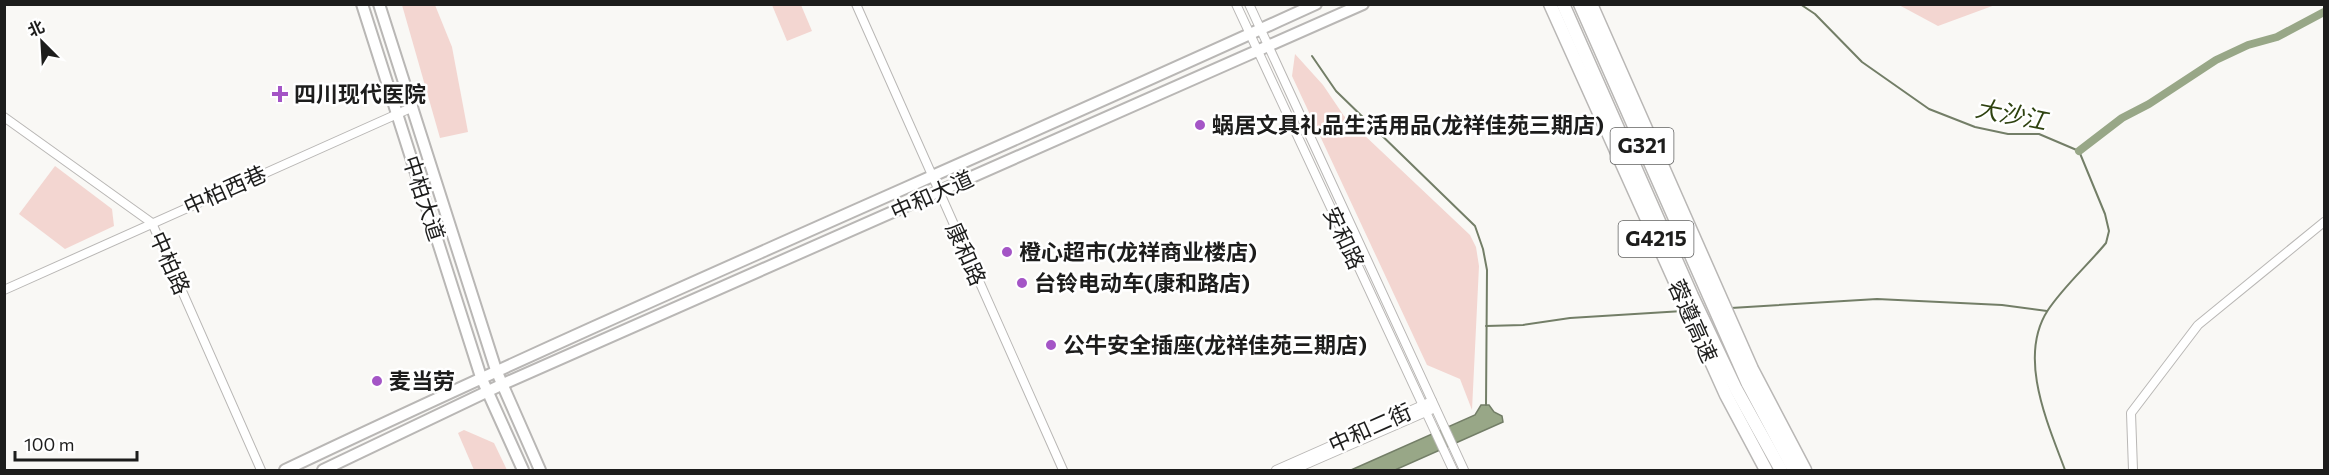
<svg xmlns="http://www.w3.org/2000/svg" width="2329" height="475" viewBox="0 0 2329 475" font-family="Commissioner,'Noto Sans SC',sans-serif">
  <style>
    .green { fill: #f3d6d1 }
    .water { fill: #98a787; stroke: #737e67; stroke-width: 1.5 }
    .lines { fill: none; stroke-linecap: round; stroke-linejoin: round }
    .stream { stroke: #737e67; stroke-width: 2 }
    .canal { stroke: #98a787; stroke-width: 8 }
    .minor-casing { stroke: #b9b7b5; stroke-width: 10 }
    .major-casing { stroke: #b9b7b5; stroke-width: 14 }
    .highway-casing { stroke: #b9b7b5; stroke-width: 15 }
    .minor { stroke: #fff; stroke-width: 8 }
    .major { stroke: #fff; stroke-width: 10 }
    .highway { stroke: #fff; stroke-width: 12 }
    .poi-dot { fill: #a455c6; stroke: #fff; stroke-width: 2 }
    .labels { text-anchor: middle; stroke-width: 5; stroke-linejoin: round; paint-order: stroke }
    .shield { fill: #fff; stroke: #616160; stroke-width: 1.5 }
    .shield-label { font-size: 21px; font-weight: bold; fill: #1d1d1c }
    .poi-label { font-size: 22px; font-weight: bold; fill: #1d1d1c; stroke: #fff; text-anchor: start }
    .street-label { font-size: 22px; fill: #1d1d1c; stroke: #fff }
    .water-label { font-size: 24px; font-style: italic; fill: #2e420f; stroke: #fff }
  </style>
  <rect width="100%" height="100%" fill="#f9f8f5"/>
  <g class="green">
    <polygon points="402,5 435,5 452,47 468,132 440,138"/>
    <polygon points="772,5 801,5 812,31 787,41"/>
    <polygon points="1899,5 1995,5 1938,26"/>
    <polygon points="1295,54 1323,85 1344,116 1470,235 1476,247 1479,266 1472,410 1460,379 1427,365 1292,76"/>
    <polygon points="55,166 112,209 114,226 65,249 19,214"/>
    <polygon points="464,430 494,443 507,470 474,470 458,433"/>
  </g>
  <polygon class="water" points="1481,405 1489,405 1494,412 1502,416 1503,422 1395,470 1351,470 1475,415"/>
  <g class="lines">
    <g class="stream">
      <path d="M1800,4L1815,14L1862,62L1929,109L1975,127L2008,134H2039L2079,151L2105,214L2109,231L2106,243C2087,266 2064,286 2048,310C2017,357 2048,424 2065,470"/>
      <polyline points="1312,56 1336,91 1475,226 1483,249 1487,270 1486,405"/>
      <polyline points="1731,308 1877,299 2002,305 2047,311"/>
      <polyline points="1486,326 1523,325 1570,318 1683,311"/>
    </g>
    <polyline class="canal" points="2079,151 2122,118 2149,104 2216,60 2248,45 2277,37 2324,12"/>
    <g class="minor-casing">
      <g id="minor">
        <polyline points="856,4 1063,470"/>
        <polyline points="1236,4 1453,470"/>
        <polyline points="1249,4 1464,470"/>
        <polyline points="4,117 152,223 261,470"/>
        <polyline points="4,290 413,107"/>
        <polyline points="1276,470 1432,401"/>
        <polyline points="1293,470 1435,408"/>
        <polyline points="2133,470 2131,413 2198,325 2324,222"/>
      </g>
    </g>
    <g class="major-casing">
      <g id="major">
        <polyline points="362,4 481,377 523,470"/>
        <polyline points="379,4 496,370 540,470"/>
        <path d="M285,470C625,308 973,161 1316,4"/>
        <polyline points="323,470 501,385 1363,4"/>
      </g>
    </g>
    <g class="highway-casing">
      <g id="highway">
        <polyline points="1550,4 1726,395 1766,470"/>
        <polyline points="1563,4 1692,296 1736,389 1781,470"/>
        <polyline points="1580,4 1748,384 1794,470"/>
        <polyline points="1591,4 1752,369 1805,470"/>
      </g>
    </g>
    <use href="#minor" class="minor"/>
    <use href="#major" class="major"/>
    <use href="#highway" class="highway"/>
  </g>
  <g class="poi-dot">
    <path d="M277 85h6v6h6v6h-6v6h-6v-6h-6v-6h6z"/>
    <circle cx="1200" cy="125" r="6"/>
    <circle cx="1007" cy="252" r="6"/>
    <circle cx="1022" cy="283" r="6"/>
    <circle cx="1051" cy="345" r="6"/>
    <circle cx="377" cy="381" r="6"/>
  </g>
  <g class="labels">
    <g class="shield">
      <rect x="1610.5" y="128" width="63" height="36" rx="4.5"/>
      <rect x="1618.5" y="221" width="75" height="36" rx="4.5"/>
    </g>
    <g class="shield-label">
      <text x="1642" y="153">G321</text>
      <text x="1656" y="246">G4215</text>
    </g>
    <g class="poi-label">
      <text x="294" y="102">四川现代医院</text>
      <text x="1212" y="133">蜗居文具礼品生活用品(龙祥佳苑三期店)</text>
      <text x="1019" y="260">橙心超市(龙祥商业楼店)</text>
      <text x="1034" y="291">台铃电动车(康和路店)</text>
      <text x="1063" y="353">公牛安全插座(龙祥佳苑三期店)</text>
      <text x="389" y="389">麦当劳</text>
    </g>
    <g class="street-label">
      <text transform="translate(225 190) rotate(-24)" y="8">中柏西巷</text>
      <text transform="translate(932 195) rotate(-24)" y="8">中和大道</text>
      <text transform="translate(424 198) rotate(72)" y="8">中柏大道</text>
      <text transform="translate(1344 238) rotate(65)" y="8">安和路</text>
      <text transform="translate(966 254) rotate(66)" y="8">康和路</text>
      <text transform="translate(170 263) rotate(66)" y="8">中柏路</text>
      <text transform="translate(1693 321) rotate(66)" y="8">蓉遵高速</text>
      <text transform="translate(1370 428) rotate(-24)" y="8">中和二街</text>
    </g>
    <g class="water-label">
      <text transform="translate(2011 115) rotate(11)" y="8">大沙江</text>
    </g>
  </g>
  <rect width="2329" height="475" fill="none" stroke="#1d1d1c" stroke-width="12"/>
  <g transform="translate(42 42) rotate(336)" stroke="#ffffff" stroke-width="4.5" paint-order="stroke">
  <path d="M0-4.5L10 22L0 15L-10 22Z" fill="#1d1d1c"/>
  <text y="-9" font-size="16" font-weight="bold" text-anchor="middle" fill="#1d1d1c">北</text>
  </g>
  <path d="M15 451v9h122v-9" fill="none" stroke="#1d1d1c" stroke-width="3"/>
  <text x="24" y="451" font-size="18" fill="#1d1d1c" stroke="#ffffff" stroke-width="4.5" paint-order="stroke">100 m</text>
</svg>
